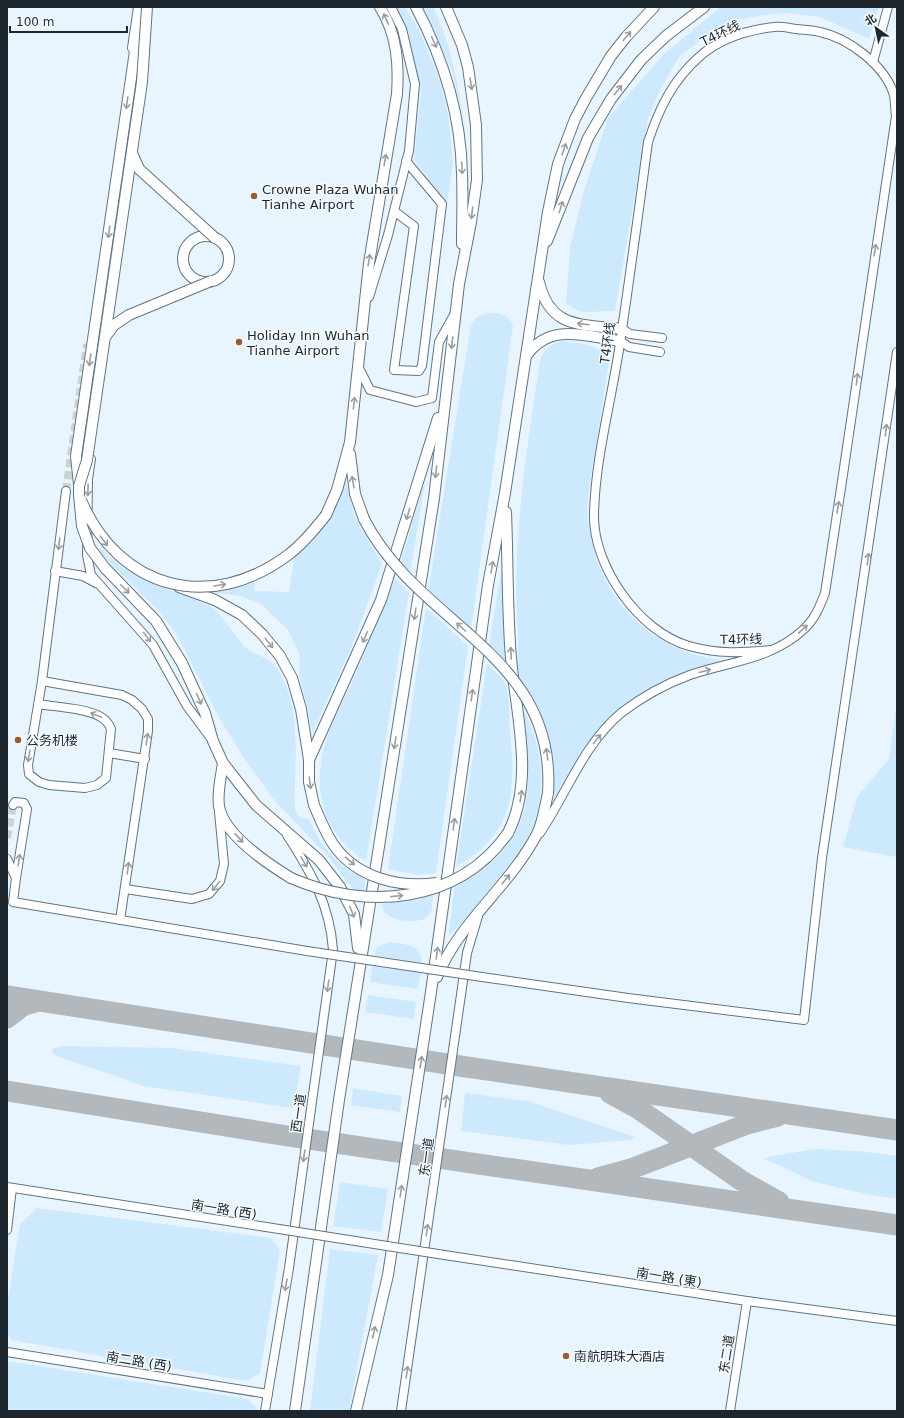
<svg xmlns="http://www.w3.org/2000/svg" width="904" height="1418" viewBox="0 0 904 1418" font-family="'DejaVu Sans','Noto Sans SC',sans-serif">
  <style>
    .built { fill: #e8f5ff }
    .green { fill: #cde9fe }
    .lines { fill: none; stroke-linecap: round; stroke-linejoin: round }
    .taxiway { stroke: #b2b8bc; stroke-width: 21 }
    .minor-tunnel { stroke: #cbd1d4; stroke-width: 8; stroke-dasharray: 8 4; stroke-linecap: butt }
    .minor-casing { stroke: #5e7585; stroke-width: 10 }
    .major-casing { stroke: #5e7585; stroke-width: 12 }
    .minor { stroke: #fff; stroke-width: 8 }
    .major { stroke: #fff; stroke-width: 10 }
    .minor-bridge-casing { stroke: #5e7585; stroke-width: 10; stroke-linecap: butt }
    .major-bridge-casing { stroke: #5e7585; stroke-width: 12; stroke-linecap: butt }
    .minor-bridge { stroke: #fff; stroke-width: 8 }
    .major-bridge { stroke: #fff; stroke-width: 10 }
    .oneway { stroke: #9a9ea1 }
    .poi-dot { fill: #9c5b27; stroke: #f6fbfe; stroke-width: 1.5 }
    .labels { text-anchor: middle; stroke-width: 3; stroke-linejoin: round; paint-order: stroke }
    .street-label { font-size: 13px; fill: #1e272e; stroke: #f6fbfe }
    .poi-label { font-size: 13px; fill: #1e272e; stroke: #f6fbfe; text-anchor: start }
  </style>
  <rect width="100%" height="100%" fill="#f6fbfe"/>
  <rect class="built" x="7" y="7" width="890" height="1404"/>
  <g class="green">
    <polygon points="396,7 405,7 420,32 438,76 448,113 453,163 447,204 414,160 421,89 406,28"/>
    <path d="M423,7H433C451,43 457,82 464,121L452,71L434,28Z"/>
    <polygon points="721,7 879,7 869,39 820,17 786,13 763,15 732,21 705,37 679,57 660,90 648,118 615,311 581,312 566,304 570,248 584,190 608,118 664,54"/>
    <path d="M487,313C500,314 508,313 513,326L471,629L428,592L471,324L477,317Z"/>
    <path d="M561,341C579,344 603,343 609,362C604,394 599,426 594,458C591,477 586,499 588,518C595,593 646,651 722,660V662C640,681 593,721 556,796L553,795C556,763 551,733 536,704C532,696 523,687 520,678C517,665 518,647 518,633C511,541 527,450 540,359C545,349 550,344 561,341Z"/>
    <polygon points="345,478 355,517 382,564 350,651 312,733 309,713 299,675 300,655 288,630 261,604 240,596 210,592 241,586 255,581 254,591 289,592 294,559 311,540"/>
    <polygon points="423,487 424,489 410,574 400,564"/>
    <path d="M101,548C131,583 168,587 207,605C224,613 233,635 246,648C254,655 268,657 274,665C305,705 293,762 295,810L300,817L309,819C320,845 338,867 365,879L364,891H354L326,854L275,801L246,761L218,716L177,635L159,611L110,563L99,550Z"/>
    <polygon points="501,572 502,573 505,662 489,646"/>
    <path d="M395,578L409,593L366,861C323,835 312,791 325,744C332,720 346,697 356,674C369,642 382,610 395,578Z"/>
    <polygon points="426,608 468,646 436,873 418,875 388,869"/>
    <path d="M487,664C492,670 504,678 506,685C510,698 509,716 510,730C516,791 515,834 456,867Z"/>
    <polygon points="897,700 897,857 843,847 857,797 889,759"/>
    <path d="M520,703C547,753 551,805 518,854C509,867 497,879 487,892C475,906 465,924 449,935L454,888C540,840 533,790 520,703Z"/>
    <path d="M433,895C432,901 433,909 430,914C422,927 381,922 382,904L417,900Z"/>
    <path d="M389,942C403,944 423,944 422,963L374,955L377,947Z"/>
    <polygon points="372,966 421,973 418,989 370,982"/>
    <polygon points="368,995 416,1002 414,1019 365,1012"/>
    <polygon points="64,1046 173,1048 301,1066 293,1108 144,1086 54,1055 52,1051 54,1048"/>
    <polygon points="353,1088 402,1096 400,1112 351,1105"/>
    <polygon points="465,1093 528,1101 635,1137 631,1140 569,1145 461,1131"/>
    <polygon points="815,1149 858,1151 897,1156 897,1199 867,1194 814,1182 763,1158"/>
    <polygon points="340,1182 388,1189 381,1232 333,1226"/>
    <polygon points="37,1208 271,1238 280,1250 260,1373 246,1381 11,1340 7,1332 7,1306 20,1224"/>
    <polygon points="330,1249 378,1255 349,1411 310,1411"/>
    <polygon points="7,1361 247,1399 256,1407 255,1411 7,1411"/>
  </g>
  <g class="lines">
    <g class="taxiway">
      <polyline points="7,996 460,1066 897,1130"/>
      <polyline points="7,1018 24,1005 39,1001"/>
      <polyline points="7,1091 294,1137 897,1225"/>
      <polyline points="610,1093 637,1108 745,1183 779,1202"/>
      <polyline points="598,1178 631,1169 747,1124 778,1116"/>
    </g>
    <g class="minor-tunnel">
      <polyline points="66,491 87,344"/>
      <polyline points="7,838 13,805"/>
    </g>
    <g class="minor-casing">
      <g id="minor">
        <polyline points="132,48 138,7"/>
        <polyline points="873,62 888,7"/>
        <polyline points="394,211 414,226 394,370 419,371 422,366 442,204 406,161"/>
        <polyline points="369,297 388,235 409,151 415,84 402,29 391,7"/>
        <polyline points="622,329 630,334 662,338"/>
        <polyline points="620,341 629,347 660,352"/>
        <polyline points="358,366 370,390 416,402 432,398 439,342 454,315"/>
        <polyline points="91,459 88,479 87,555 91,575 153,645 187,706 210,737"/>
        <polyline points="55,571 83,576 96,583"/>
        <polyline points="42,681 122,695 132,700 142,709 148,719 148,731 120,920"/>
        <path d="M38,704C56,707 86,708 101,717C106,720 109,724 111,729L106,778L97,785L85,788L49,785L39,782L29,774L28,765L42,681L66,491"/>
        <polyline points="109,753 145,759"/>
        <path d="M540,833C567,793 583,745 621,713C642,697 665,684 690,675C728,662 773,659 804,629C815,619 820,606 825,593C850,434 871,274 896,116C895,109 895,101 894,95C885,65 848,38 820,32C812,30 803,30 796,29C789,28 781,26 774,27C748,30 719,39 699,57C672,81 659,109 648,142C639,209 630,276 620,343C612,399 595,458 594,515C593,566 639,632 689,646C718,654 741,653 770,650"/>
        <polyline points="7,859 16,878 27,809 24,803 15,802 13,805"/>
        <polyline points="16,878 13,902 307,951"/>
        <polyline points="125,889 192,899 209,894 220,881 224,864 219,812"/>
        <polyline points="482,977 628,998 804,1020 822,858 897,352"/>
        <polyline points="7,1187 279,1229"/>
        <polyline points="7,1230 12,1188"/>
        <polyline points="438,1254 747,1301 897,1321"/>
        <polyline points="7,1352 268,1394"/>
        <path d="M265,1411L289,1268L333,950C330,905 311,872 287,835"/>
        <polyline points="401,1411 467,953 478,916"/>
        <polyline points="730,1411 747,1301"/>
      </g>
    </g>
    <g class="major-casing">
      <g id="major">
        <path d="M416,7C444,60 461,114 462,174C463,197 462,221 462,244"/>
        <circle cx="206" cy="259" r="23"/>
        <polyline points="547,241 588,138 611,99 641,60 666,36 704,7"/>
        <path d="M539,282C550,329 581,324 622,329"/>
        <path d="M526,356C550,322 585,336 620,341"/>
        <polyline points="350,454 355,494 364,519"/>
        <polyline points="79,485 76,456 135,51 144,17"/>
        <path d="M506,512C508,560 507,610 511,658C516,715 535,780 508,833"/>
        <path d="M326,515L337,490L350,442L369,263L397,94C399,64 397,34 380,7"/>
        <polyline points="179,587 215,600 242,615 262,634 280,656 292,678 301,709 309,760 309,782 314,805"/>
        <polyline points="182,663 205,713 213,741 223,763 256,805 319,860 340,887 354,914 358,948"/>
        <polyline points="309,760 381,600 438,418"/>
        <path d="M223,763C221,777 217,792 219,806C223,834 268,864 291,878"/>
        <path d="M437,977C459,922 510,886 537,834C543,822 545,806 548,793"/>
        <polyline points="295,1411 339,1100 434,498 459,284 471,222 477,180 476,125 468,67 462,45 446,7"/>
        <polyline points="356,1411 388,1275 431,992 488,585 505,493 548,212 558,164 575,119 586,98 611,56 626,37 654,7"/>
      </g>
    </g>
    <use href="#minor" class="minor"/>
    <use href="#major" class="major"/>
    <g class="minor-bridge-casing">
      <g id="minor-bridge">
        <polyline points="307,951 482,977"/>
        <polyline points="279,1229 438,1254"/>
      </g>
    </g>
    <g class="major-bridge-casing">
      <g id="major-bridge">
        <polyline points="147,7 142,82 87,460 79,486 79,495 82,526 90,548 105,568 156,621 182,663"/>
        <polyline points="132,153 139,169 215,238"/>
        <polyline points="106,336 114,325 129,315 211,281"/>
        <path d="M81,500C119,590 211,613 288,555C303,544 315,529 326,515"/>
        <path d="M364,519C418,626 557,653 548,793"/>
        <path d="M314,805C320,819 325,832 333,844C356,878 399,888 437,883"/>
        <path d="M291,878C366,911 458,904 508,833"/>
      </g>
    </g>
    <use href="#minor-bridge" class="minor-bridge"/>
    <use href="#major-bridge" class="major-bridge"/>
  </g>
  <defs><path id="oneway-shaft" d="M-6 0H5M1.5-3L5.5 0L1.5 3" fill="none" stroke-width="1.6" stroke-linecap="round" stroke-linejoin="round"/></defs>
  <g class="oneway">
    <use href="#oneway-shaft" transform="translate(386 19) rotate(-115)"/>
    <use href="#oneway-shaft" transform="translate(627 36) rotate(-50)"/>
    <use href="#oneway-shaft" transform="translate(434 42) rotate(66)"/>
    <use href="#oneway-shaft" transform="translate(471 84) rotate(80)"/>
    <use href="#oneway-shaft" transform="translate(618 90) rotate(-52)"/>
    <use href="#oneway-shaft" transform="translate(127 103) rotate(98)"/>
    <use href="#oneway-shaft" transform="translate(564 149) rotate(-71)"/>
    <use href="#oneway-shaft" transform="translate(385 160) rotate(-81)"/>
    <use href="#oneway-shaft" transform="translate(462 168) rotate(87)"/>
    <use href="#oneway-shaft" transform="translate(561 207) rotate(-72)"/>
    <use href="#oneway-shaft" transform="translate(472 213) rotate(97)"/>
    <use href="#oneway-shaft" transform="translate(109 232) rotate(98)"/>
    <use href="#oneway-shaft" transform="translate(875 250) rotate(-81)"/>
    <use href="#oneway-shaft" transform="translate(369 260) rotate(-81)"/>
    <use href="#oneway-shaft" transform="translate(583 324) rotate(-173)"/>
    <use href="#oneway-shaft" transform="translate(452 343) rotate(97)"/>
    <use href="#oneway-shaft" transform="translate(90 360) rotate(98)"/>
    <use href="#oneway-shaft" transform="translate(857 379) rotate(-83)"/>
    <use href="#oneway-shaft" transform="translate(354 403) rotate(-84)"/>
    <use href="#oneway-shaft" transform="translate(886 430) rotate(-82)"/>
    <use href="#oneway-shaft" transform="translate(436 472) rotate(96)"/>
    <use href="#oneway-shaft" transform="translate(353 482) rotate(-100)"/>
    <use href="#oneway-shaft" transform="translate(88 490) rotate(91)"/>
    <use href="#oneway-shaft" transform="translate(838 507) rotate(-81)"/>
    <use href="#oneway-shaft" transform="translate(408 514) rotate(107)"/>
    <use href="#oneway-shaft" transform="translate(104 541) rotate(53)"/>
    <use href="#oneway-shaft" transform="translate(59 544) rotate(97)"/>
    <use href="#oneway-shaft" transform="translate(868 559) rotate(-82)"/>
    <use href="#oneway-shaft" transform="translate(492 567) rotate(-80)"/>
    <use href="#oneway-shaft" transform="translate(220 585) rotate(-9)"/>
    <use href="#oneway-shaft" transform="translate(125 589) rotate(45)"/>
    <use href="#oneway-shaft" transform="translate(415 614) rotate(99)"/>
    <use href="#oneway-shaft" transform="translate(461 627) rotate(-138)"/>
    <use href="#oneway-shaft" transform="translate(803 629) rotate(-43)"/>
    <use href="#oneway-shaft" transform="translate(147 637) rotate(52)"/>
    <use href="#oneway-shaft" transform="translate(365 637) rotate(114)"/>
    <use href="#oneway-shaft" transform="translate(269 643) rotate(51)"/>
    <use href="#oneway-shaft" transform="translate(511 653) rotate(-92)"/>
    <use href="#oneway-shaft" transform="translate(705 671) rotate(-15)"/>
    <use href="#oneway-shaft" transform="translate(472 695) rotate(-82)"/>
    <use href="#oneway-shaft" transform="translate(199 699) rotate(66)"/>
    <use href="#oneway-shaft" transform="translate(96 715) rotate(-158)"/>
    <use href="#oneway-shaft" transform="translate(147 739) rotate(-82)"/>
    <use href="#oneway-shaft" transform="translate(597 739) rotate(-52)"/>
    <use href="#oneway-shaft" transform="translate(395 743) rotate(99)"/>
    <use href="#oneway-shaft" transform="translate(547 754) rotate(-98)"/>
    <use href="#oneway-shaft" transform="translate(29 756) rotate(100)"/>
    <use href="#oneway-shaft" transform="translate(310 783) rotate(83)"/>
    <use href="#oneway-shaft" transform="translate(521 796) rotate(-81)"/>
    <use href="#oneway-shaft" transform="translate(454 824) rotate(-82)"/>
    <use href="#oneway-shaft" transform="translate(239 838) rotate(47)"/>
    <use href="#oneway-shaft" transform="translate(19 860) rotate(-81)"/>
    <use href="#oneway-shaft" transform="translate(350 861) rotate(40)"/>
    <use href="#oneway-shaft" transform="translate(304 862) rotate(60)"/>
    <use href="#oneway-shaft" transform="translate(128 868) rotate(-82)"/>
    <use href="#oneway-shaft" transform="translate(506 879) rotate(-51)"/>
    <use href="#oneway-shaft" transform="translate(216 886) rotate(129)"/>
    <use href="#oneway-shaft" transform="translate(397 896) rotate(-6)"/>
    <use href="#oneway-shaft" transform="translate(352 912) rotate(68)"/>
    <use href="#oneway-shaft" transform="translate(437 953) rotate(-82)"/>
    <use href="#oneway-shaft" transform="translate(328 986) rotate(98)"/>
    <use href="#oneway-shaft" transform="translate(421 1062) rotate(-81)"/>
    <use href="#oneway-shaft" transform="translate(446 1101) rotate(-82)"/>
    <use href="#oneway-shaft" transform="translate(304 1156) rotate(98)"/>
    <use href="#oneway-shaft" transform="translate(401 1191) rotate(-81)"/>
    <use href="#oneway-shaft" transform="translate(427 1230) rotate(-82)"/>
    <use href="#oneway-shaft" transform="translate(286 1285) rotate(100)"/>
    <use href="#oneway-shaft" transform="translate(374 1332) rotate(-77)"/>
    <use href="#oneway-shaft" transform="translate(407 1372) rotate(-82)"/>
  </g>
  <g class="poi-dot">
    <circle cx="254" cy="196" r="4"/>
    <circle cx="239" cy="342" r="4"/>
    <circle cx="18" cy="740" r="4"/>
    <circle cx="566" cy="1356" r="4"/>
  </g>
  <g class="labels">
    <g class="street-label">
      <text transform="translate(720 33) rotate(-26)" y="5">T4环线</text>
      <text transform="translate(607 343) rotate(-82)" y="5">T4环线</text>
      <text transform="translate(741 639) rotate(-1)" y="5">T4环线</text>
      <text transform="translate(298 1113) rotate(-82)" y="5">西一道</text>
      <text transform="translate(426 1157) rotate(-82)" y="5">东一道</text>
      <text transform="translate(224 1209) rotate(9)" y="5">南一路 (西)</text>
      <text transform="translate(669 1277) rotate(9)" y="5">南一路 (東)</text>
      <text transform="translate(726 1354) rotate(-81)" y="5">东二道</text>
      <text transform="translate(139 1361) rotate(9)" y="5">南二路 (西)</text>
    </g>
    <g class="poi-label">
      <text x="262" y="194">Crowne Plaza Wuhan<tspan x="262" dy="15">Tianhe Airport</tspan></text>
      <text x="247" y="340">Holiday Inn Wuhan<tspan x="247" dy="15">Tianhe Airport</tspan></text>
      <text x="26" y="745">公务机楼</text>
      <text x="574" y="1361">南航明珠大酒店</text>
    </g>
  </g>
  <rect width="904" height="1418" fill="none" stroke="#1e272e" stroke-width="16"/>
  <g transform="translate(876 28) rotate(327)" stroke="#f6fbfe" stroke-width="3" paint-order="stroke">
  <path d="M0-3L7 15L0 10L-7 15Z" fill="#1e272e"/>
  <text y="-6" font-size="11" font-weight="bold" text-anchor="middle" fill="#1e272e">北</text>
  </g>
  <path d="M10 26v6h117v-6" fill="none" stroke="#1e272e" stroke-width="2"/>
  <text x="16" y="26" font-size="12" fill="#1e272e" stroke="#f6fbfe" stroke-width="3" paint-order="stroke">100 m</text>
</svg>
